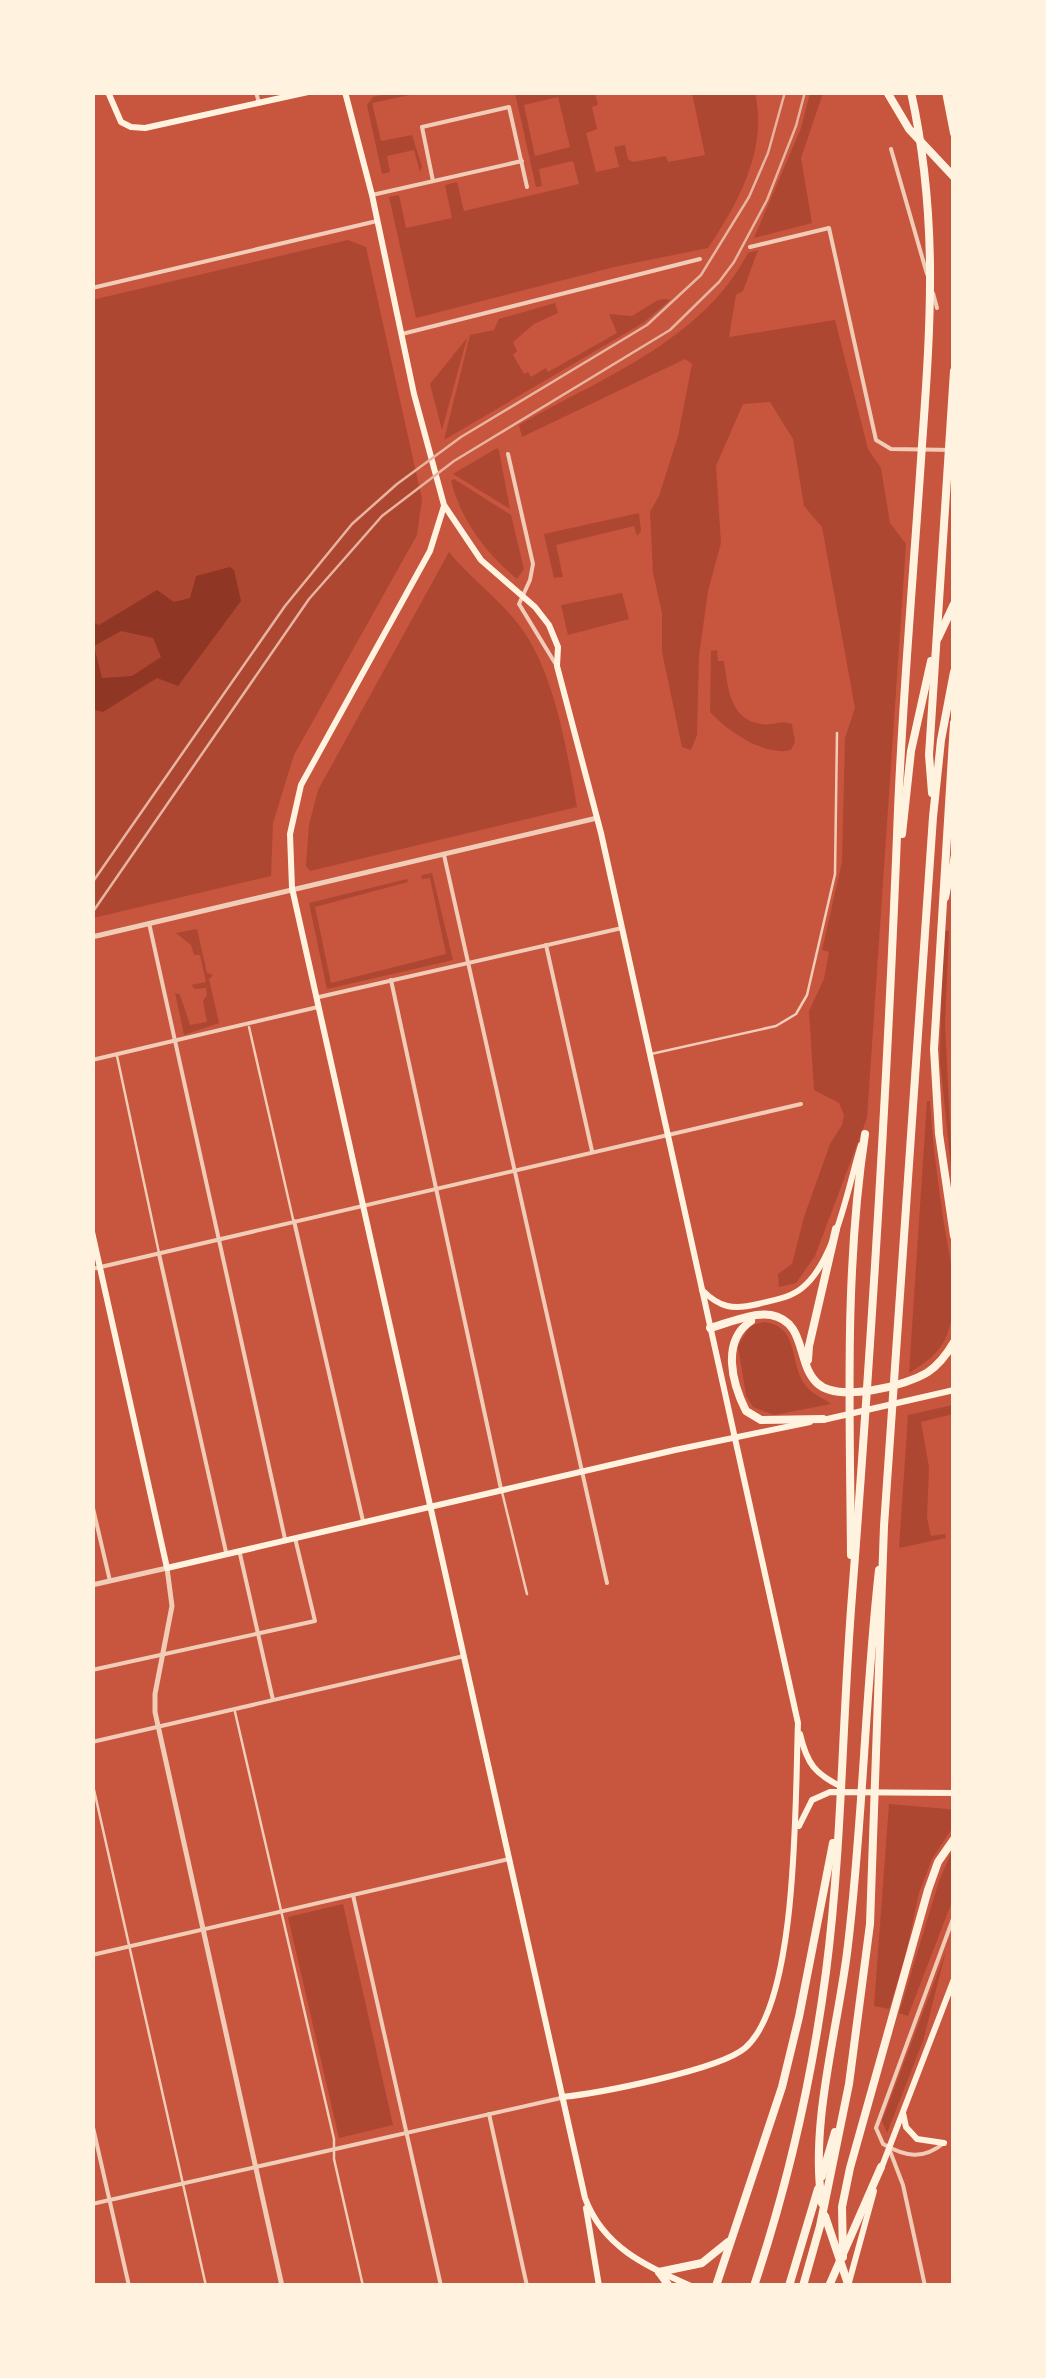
<svg xmlns="http://www.w3.org/2000/svg" width="1046" height="2378" viewBox="0 0 1046 2378" font-family="'Asap Condensed',sans-serif">
  <style>
    .green { fill: #ae4732; fill-rule: evenodd }
    .water { fill: #8f3625; fill-rule: evenodd }
    .lines { fill: none; stroke-linecap: round; stroke-linejoin: round }
    .service { stroke: #f1ccb7; stroke-width: 2.5 }
    .minor { stroke: #f1ccb7; stroke-width: 4 }
    .tertiary { stroke: #f1ccb7; stroke-width: 5 }
    .secondary { stroke: #fff3e0; stroke-width: 6 }
    .trunk { stroke: #fff3e0; stroke-width: 8 }
    .motorway { stroke: #fff3e0; stroke-width: 8 }
    .rail { stroke: #e9b49f; stroke-width: 2.5 }
  </style>
  <rect width="100%" height="100%" fill="#c8553d"/>
  <g class="green">
    <polygon points="392,92 419,93 372,103 381,141 412,135 422,167 420,172 414,150 387,156 390,172 382,174 367,105 373,97"/>
    <path d="M515,93H595L598,105L592,107L597,129L586,133L596,172L619,167L614,147L625,145L628,159L633,162L666,156L668,162L705,155L692,93H755C768,148 739,202 708,248L614,267L416,318L389,197L399,195L406,228L452,218L445,185L457,182L464,211L579,184L573,161L539,169L542,186L536,187ZM558,97L570,147L535,156L524,105Z"/>
    <polygon points="810,93 823,93 801,158 812,223 754,238 801,128"/>
    <polygon points="348,240 366,247 422,499 417,535 294,755 273,823 271,876 93,918 92,300"/>
    <path d="M758,250L743,291L736,295L729,337L835,320L868,449L881,468L890,523L906,544L867,1118L815,1256L796,1283L779,1287L778,1274L792,1264L804,1217L830,1144L842,1125L844,1115L839,1103L814,1090L809,1011L824,979L829,952L822,950L842,862L845,738L855,708L822,527L804,506L793,439L770,402L743,404L716,466L721,543L708,591L699,656L697,735L691,750L682,747L662,652V613L653,573L650,512L659,496L678,436L692,364L685,359L522,437L519,425C601,378 702,341 748,253Z"/>
    <polygon points="665,299 670,300 643,323 444,440 470,335 494,330 499,319 555,303 558,313 534,324 513,342 517,351 513,355 524,374 528,372 531,377 546,368 548,372 617,333 609,314 632,316 658,300"/>
    <polygon points="467,338 442,430 430,384"/>
    <polygon points="497,448 499,451 510,509 453,474"/>
    <path d="M454,479L511,515L524,569L517,579C485,552 462,522 451,481Z"/>
    <polygon points="639,513 641,531 637,536 634,526 556,545 563,577 554,578 544,534"/>
    <path d="M449,552C470,578 498,598 519,625C554,670 567,750 577,807L310,871L306,866L309,825L318,790Z"/>
    <polygon points="622,593 629,619 568,635 561,605"/>
    <path d="M717,650L718,661H724C728,687 729,719 761,724C772,726 781,720 792,724L795,742L791,750C765,757 726,730 710,712L711,651Z"/>
    <polygon points="432,873 453,960 327,989 309,903 407,879 408,882 315,907 331,983 446,954 430,878 421,879 422,875"/>
    <polygon points="197,929 207,973 213,975 209,979 219,1023 184,1035 175,993 180,995 190,1025 207,1022 203,1001 207,995 206,988 195,989 191,985 206,982 200,955 194,955 191,945 176,933"/>
    <polygon points="943,930 949,931 945,1024 953,1187 940,1061"/>
    <path d="M927,1101H930C932,1138 937,1174 942,1210C947,1249 962,1297 947,1335C940,1353 925,1363 909,1373Z"/>
    <path d="M764,1322C801,1327 788,1363 806,1386C812,1394 825,1399 831,1404L774,1415L753,1407L746,1395L738,1346L750,1326Z"/>
    <polygon points="953,1405 953,1414 921,1422 929,1467 927,1518 931,1536 945,1534 946,1538 899,1548 908,1415"/>
    <polygon points="889,1804 948,1809 953,1810 953,1827 932,1859 919,1893 905,1958 889,2009 874,2006"/>
    <polygon points="953,1849 953,1899 908,2016 899,2013 939,1881"/>
    <polygon points="343,1904 393,2125 339,2138 288,1917"/>
    <polygon points="946,1951 923,2041 887,2133 882,2121"/>
  </g>
  <path class="water" d="M230,567L234,570L241,601L178,686L157,678L103,712L95,710L93,622L99,625L157,590L174,602L190,598L196,576ZM121,631L153,638L161,657L132,676L102,678L94,646Z"/>
  <g class="lines">
    <g class="service">
      <polyline points="249,1027 293,1219"/>
      <polyline points="651,1054 776,1026 796,1014 807,995 835,874 837,733"/>
      <polyline points="117,1056 159,1253"/>
      <polyline points="502,1492 527,1594"/>
      <polyline points="235,1712 334,2139 334,2159 363,2286"/>
      <polyline points="92,1781 206,2286"/>
    </g>
    <g class="minor">
      <polyline points="256,92 259,103"/>
      <polyline points="891,149 927,274"/>
      <polyline points="433,181 422,127 509,107 527,187"/>
      <polyline points="372,195 522,161"/>
      <polyline points="750,247 829,228 876,440 891,449 954,450"/>
      <polyline points="92,288 377,221"/>
      <polyline points="933,293 937,308"/>
      <polyline points="402,334 700,259"/>
      <polyline points="508,454 533,564 530,580 519,604 555,663"/>
      <polyline points="444,855 607,1583"/>
      <polyline points="149,923 285,1539"/>
      <polyline points="546,945 592,1151"/>
      <polyline points="391,980 501,1489"/>
      <polyline points="319,997 622,928"/>
      <polyline points="92,1060 318,1007"/>
      <polyline points="294,1221 363,1521"/>
      <polyline points="159,1254 226,1552"/>
      <polyline points="92,1269 801,1104"/>
      <polyline points="92,1504 110,1581"/>
      <polyline points="240,1554 273,1700"/>
      <polyline points="92,1670 315,1621 295,1538"/>
      <polyline points="92,1742 464,1656"/>
      <polyline points="353,1895 441,2286"/>
      <polyline points="92,1955 509,1859"/>
      <polyline points="489,2114 527,2286"/>
      <polyline points="92,2123 129,2286"/>
      <path d="M944,2143C923,2160 906,2157 883,2144L876,2128L954,1916"/>
      <polyline points="890,2151 903,2185 925,2286"/>
      <polyline points="92,2204 561,2098"/>
    </g>
    <g class="tertiary">
      <polyline points="92,937 597,818"/>
      <polyline points="92,1585 167,1568 172,1606 155,1694 155,1712 282,2286"/>
    </g>
    <g class="secondary">
      <polyline points="108,92 121,122 131,127 145,128 308,92"/>
      <path d="M345,92L372,195L414,394L444,505L481,560L535,607L549,625L558,647L557,666L601,833L798,1723C795,1794 799,2002 745,2048C719,2070 600,2093 562,2097"/>
      <path d="M444,506L430,551L301,785L290,834L292,888L585,2198C603,2247 647,2267 691,2286"/>
      <polyline points="946,898 954,855"/>
      <polyline points="92,1232 167,1568 675,1450 810,1422"/>
      <path d="M702,1290C720,1308 733,1310 758,1304C773,1300 790,1298 802,1288C836,1261 848,1186 861,1145"/>
      <polyline points="823,1420 954,1390"/>
      <path d="M800,1734C807,1764 815,1774 842,1787"/>
      <polyline points="799,1826 812,1800 830,1792 954,1793"/>
      <polyline points="903,2113 906,2127 917,2139 944,2143"/>
      <polyline points="881,2169 954,1979"/>
      <polyline points="586,2208 599,2286"/>
      <polyline points="848,2286 874,2191"/>
    </g>
    <g class="trunk">
      <polyline points="843,2257 842,2207 850,2168 928,1890 938,1862 954,1839"/>
      <polyline points="659,2272 669,2286"/>
    </g>
    <g class="motorway">
      <polyline points="887,92 909,129 954,177"/>
      <polyline points="946,92 954,133"/>
      <polyline points="953,92 954,93"/>
      <polyline points="938,638 954,604"/>
      <polyline points="954,723 934,1049 939,1134 954,1236"/>
      <polyline points="932,793 929,755 954,371"/>
      <polyline points="902,834 911,751 931,661"/>
      <path d="M751,1321C721,1341 732,1383 746,1411L761,1420L823,1419"/>
      <path d="M710,1328C728,1323 753,1312 771,1315C807,1322 796,1363 817,1383C838,1403 906,1386 928,1372C940,1364 947,1354 954,1342"/>
      <polyline points="808,1360 809,1346 836,1229"/>
      <path d="M851,1555C850,1414 844,1274 865,1134"/>
      <polyline points="822,2176 835,2132"/>
      <path d="M822,2203C809,2124 839,2025 848,1945C863,1820 865,1695 879,1570"/>
      <polyline points="825,2216 847,2281"/>
      <polyline points="659,2272 702,2263 728,2242"/>
      <polyline points="716,2286 782,2087 799,2017 833,1843"/>
      <path d="M754,2286C788,2184 812,2078 826,1972C842,1848 842,1722 852,1596C872,1335 888,1073 898,810C903,689 914,567 922,445C931,321 938,215 911,92"/>
      <polyline points="789,2286 818,2189"/>
      <polyline points="803,2286 820,2226 849,2084 870,1924 884,1526 933,817 941,740 954,672"/>
      <polyline points="829,2286 881,2167"/>
    </g>
    <g class="rail">
      <polyline points="92,883 285,606 352,524 397,484 461,437 647,325 701,275 749,197 768,153 785,92"/>
      <polyline points="92,913 309,599 382,516 454,461 670,330 719,282 734,262 767,200 796,126 805,92"/>
    </g>
  </g>
  <rect width="1046" height="2378" fill="none" stroke="#fff3e0" stroke-width="190"/>
</svg>
